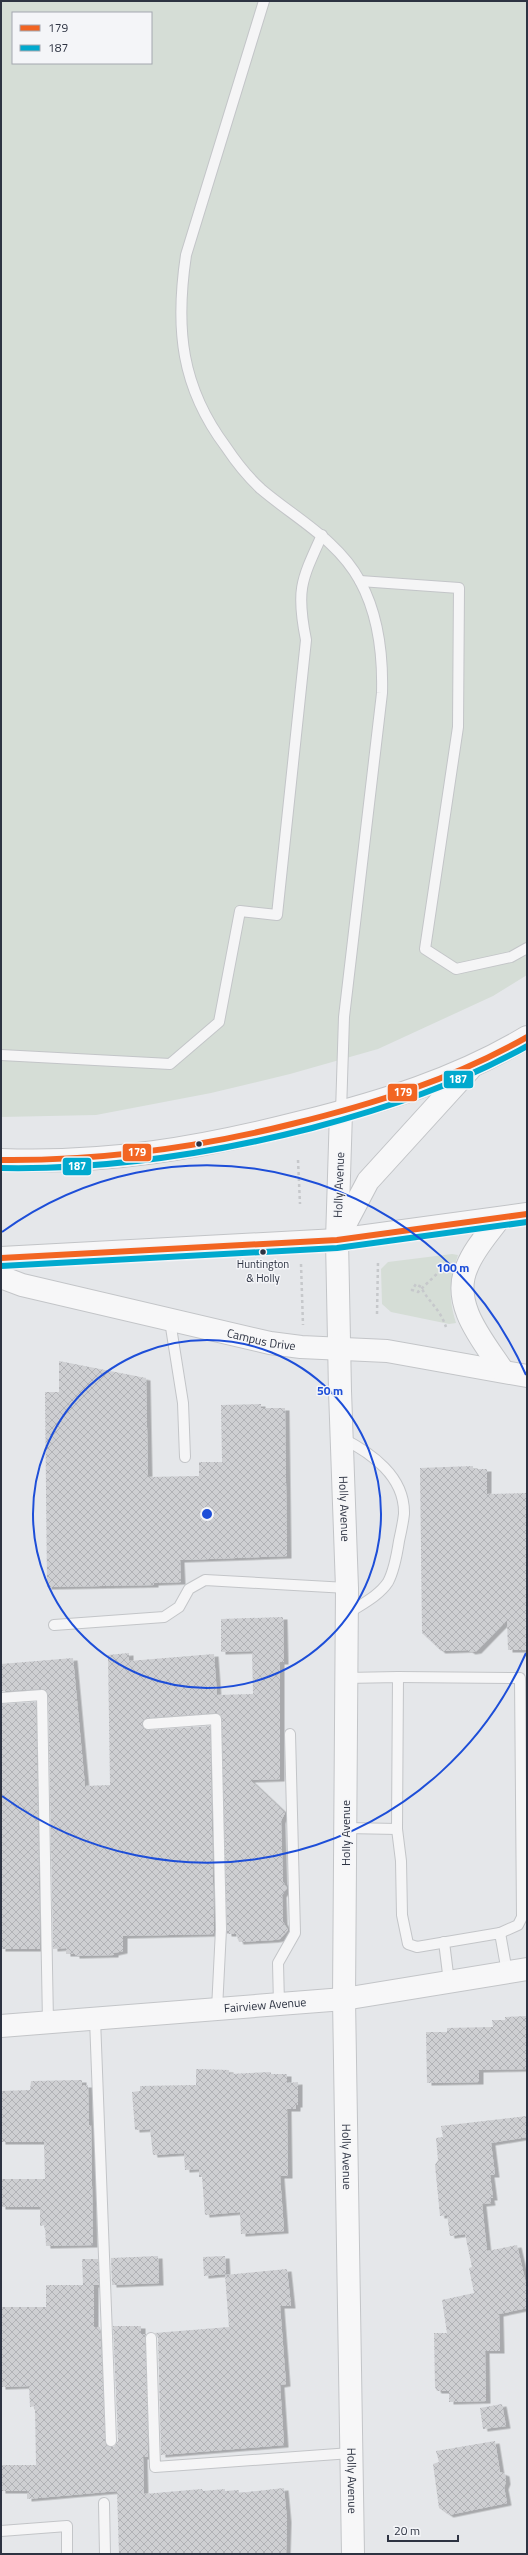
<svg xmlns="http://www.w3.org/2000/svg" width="528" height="2555" viewBox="0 0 528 2555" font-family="'Titillium Web',sans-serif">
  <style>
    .park { fill: #d5ddd6; fill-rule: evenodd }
    .building { fill: url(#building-cross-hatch); filter: url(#shadow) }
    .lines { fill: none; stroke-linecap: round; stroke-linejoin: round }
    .lane-casing { stroke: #c3c5c8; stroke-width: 12 }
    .secondary-casing { stroke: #c3c5c8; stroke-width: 24 }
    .primary-casing { stroke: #c2c4c7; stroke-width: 24 }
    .path { stroke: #c6c8cb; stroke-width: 2.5; stroke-dasharray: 3 3; stroke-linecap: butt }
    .lane { stroke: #f5f5f6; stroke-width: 10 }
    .secondary { stroke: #f7f7f8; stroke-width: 22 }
    .primary { stroke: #f7f7f8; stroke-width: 22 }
    .bus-1-casing { stroke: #f4f5f8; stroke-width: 9 }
    .bus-2-casing { stroke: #f4f5f8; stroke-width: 9 }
    .bus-1 { stroke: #f26522; stroke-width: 6 }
    .bus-2 { stroke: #00a9ce; stroke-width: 6 }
    .ring { fill: none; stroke: #1d4ed8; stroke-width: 2 }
    .bus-dot { fill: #2d3342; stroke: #f4f5f8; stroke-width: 1.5 }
    .labels { text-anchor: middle; stroke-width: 3; stroke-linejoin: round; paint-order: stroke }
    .bus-label { font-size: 11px; fill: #2d3342; stroke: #f4f5f8 }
    .street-label { font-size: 12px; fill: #2d3342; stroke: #f4f5f8 }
    .centre { fill: #1d4ed8; stroke: #f4f5f8; stroke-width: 2 }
    .ring-label { font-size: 12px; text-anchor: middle; font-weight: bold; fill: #1d4ed8; stroke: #f4f5f8; stroke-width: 3; stroke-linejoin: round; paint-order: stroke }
    .line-badge { stroke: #f4f5f8; stroke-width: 1.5 }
    .badge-label { font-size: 11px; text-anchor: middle; font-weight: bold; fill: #fff }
  </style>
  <defs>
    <pattern id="building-cross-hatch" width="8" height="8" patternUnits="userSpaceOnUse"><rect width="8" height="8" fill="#cecfd2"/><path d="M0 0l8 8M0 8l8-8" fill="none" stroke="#b1b2b6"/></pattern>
    <filter id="shadow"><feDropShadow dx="4.5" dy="2.5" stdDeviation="0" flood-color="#0004"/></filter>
  </defs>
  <rect width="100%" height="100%" fill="#e5e7ea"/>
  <g class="park">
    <path d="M1,1H527V975L493,996L378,1049L290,1074L211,1093L96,1115L1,1117ZM13,13H151V63H13Z"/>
    <path d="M452,1254L458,1255C449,1282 448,1296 456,1323L449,1324L391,1312L382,1304L381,1269L388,1262Z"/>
  </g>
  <g class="building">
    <polygon points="59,1361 146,1378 148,1477 199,1476 199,1462 222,1462 221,1405 261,1404 261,1408 285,1408 287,1556 180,1560 181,1582 154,1583 154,1585 47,1587 45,1392 59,1392"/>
    <polygon points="473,1466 473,1469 487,1469 487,1494 527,1493 527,1650 508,1650 507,1620 477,1651 471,1652 468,1650 441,1651 422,1633 420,1468"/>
    <polygon points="283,1617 284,1662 280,1662 280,1779 250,1780 285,1813 281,1821 283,1882 287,1888 282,1895 283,1922 288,1930 280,1939 274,1940 239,1942 236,1934 227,1934 221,1715 216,1713 148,1718 142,1724 143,1728 148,1730 210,1726 214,1934 123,1936 123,1951 114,1953 114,1955 75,1956 75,1954 66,1954 66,1948 53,1949 48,1694 42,1689 1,1691 1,1664 73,1658 85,1786 110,1785 108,1655 129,1653 129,1661 214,1654 217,1695 253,1694 252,1651 221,1652 221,1619"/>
    <polygon points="36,1702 40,1949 1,1949 1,1704"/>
    <polygon points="527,2016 527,2069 479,2070 479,2082 427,2083 426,2032 447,2032 447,2028 493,2027 492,2020 505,2020 505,2017"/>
    <polygon points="196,2069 229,2070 229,2074 271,2072 271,2074 287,2074 287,2083 298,2082 298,2105 296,2105 296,2109 287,2109 288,2176 280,2176 284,2231 241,2234 240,2212 205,2215 202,2177 199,2177 199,2169 185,2170 184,2153 153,2155 150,2129 135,2130 132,2092 140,2091 140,2086 196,2085"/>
    <polygon points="82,2080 82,2085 88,2085 89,2125 91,2125 93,2245 46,2246 45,2225 40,2226 40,2207 1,2207 1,2179 45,2179 44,2142 1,2142 1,2091 30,2090 31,2081"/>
    <polygon points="527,2116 527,2137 491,2143 495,2175 490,2175 493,2198 490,2198 491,2203 482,2204 487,2251 517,2245 527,2288 527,2308 499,2314 500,2351 485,2351 486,2401 449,2402 449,2391 437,2391 435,2387 434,2333 447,2333 442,2300 474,2293 469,2268 472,2267 465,2234 450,2236 447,2215 440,2216 435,2165 438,2160 436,2138 443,2137 441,2126"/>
    <polygon points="158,2256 159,2283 112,2285 111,2258"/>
    <polygon points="225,2256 226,2274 204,2276 203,2257"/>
    <polygon points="82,2259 98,2259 99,2285 94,2285 94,2327 100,2327 106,2445 114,2447 118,2441 113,2326 141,2326 141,2334 146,2334 148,2457 143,2457 144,2494 202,2489 203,2491 225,2489 225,2491 239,2490 239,2493 284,2488 287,2520 286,2554 119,2554 117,2491 27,2499 27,2491 1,2491 1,2465 36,2465 35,2406 30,2407 29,2386 1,2387 1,2307 46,2307 46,2285 83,2285"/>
    <polygon points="287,2269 291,2306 280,2306 286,2384 280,2385 284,2445 161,2455 158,2338 155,2333 229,2327 225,2275"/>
    <polygon points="502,2404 506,2426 483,2429 480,2408"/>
    <polygon points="495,2441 500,2472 505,2474 506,2482 504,2487 507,2503 449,2515 439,2508 433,2464 439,2462 436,2451"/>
  </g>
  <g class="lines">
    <g class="lane-casing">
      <g id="lane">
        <path d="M264,1L186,255C175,329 181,387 226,447C236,462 248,477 261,489C295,518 338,540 360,581C378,614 383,656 382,693L344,1017L341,1112"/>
        <polyline points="360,581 459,588 458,727 425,949 456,969 511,957 527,948"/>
        <path d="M1,1055L170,1064L219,1022L240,911L277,915L306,640C296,590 301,581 322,535"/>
        <polyline points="170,1321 183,1403 185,1457"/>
        <path d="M342,1438C371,1453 405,1476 404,1514C403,1523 401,1532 399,1541C397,1554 394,1571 388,1582C379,1596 360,1605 347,1614"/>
        <polyline points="54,1625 164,1617 179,1607 189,1589 205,1580 347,1588"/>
        <polyline points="398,1677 520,1678 522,1917 518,1925 500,1933"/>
        <polyline points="346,1678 398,1677 397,1829 401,1861 402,1915 408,1944 417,1947 500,1933 507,1972"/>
        <polyline points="1,1698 42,1695 48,2022"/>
        <polyline points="148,1724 216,1719 221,1929 217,2009"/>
        <polyline points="346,1828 397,1829"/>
        <polyline points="444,1942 449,1982"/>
        <polyline points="279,2004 278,1963 295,1933 290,1734"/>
        <polyline points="95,2019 111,2441"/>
        <polyline points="151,2338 155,2467 351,2453"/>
        <polyline points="104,2503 105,2554"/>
        <polyline points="1,2531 67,2526 67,2554"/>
      </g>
    </g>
    <g class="secondary-casing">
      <g id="secondary">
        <path id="s1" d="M341,1112L337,1240L340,1391L347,1588L344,1999L353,2554"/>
        <path id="s2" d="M1,1277L22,1285L270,1343L301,1347L387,1351L527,1376"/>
        <path id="s3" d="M1,2026L344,1999L527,1969"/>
      </g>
    </g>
    <g class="primary-casing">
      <g id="primary">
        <path d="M1,1160C107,1164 200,1148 302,1122C381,1102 457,1079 527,1037"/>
        <path d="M499,1219C488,1234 474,1249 467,1267C450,1304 484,1342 503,1371"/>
        <polyline points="337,1240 368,1181 469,1070"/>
        <polyline points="1,1258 337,1240 527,1214"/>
      </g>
    </g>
    <g class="path">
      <polyline points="298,1160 300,1204"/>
      <polyline points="301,1264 303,1325"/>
      <path d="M441,1270L418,1292L412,1290L416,1284L421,1287C429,1303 439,1307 446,1327"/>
      <polyline points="377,1314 378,1262"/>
    </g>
    <use href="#lane" class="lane"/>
    <use href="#secondary" class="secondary"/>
    <use href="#primary" class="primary"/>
    <g class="bus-1-casing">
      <g id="bus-1">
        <path d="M1,1160C100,1161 196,1148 292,1124C374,1104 453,1079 527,1037"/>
        <polyline points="1,1258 337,1240 527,1214"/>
      </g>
    </g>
    <g class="bus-2-casing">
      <g id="bus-2">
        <path d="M1,1168C107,1170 210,1154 312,1128C387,1108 459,1084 527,1046"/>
        <polyline points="1,1266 337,1248 527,1222"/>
      </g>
    </g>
    <use href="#bus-1" class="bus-1"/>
    <use href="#bus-2" class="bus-2"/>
  </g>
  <g class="ring">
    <circle cx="207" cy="1514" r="174"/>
    <path d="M526 1653A348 348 0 0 1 2 1796M2 1232A348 348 0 0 1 526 1375"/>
  </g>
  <g class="bus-dot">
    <circle cx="199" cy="1144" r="3.5"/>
    <circle cx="263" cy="1252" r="3.5"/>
  </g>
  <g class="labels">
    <g class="bus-label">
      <text x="263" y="1268">Huntington<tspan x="263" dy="14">&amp; Holly</tspan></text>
    </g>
    <g class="street-label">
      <text transform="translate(339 1185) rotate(-88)" y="4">Holly Avenue</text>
      <text dy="4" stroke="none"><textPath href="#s2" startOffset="268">Campus Drive</textPath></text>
      <text dy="4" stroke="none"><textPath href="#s1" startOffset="397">Holly Avenue</textPath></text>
      <text transform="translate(346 1833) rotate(-90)" y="4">Holly Avenue</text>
      <text dy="4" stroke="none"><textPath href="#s3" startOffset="265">Fairview Avenue</textPath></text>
      <text dy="4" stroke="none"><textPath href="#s1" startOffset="1045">Holly Avenue</textPath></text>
      <text dy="4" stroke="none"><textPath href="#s1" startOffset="1369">Holly Avenue</textPath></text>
    </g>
  </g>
  <circle cx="207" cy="1514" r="6" class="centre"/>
  <g class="ring-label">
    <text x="453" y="1272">100 m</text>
    <text x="330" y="1395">50 m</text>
  </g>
  <g class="line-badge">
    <rect x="443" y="1070" width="31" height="19" rx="4" fill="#00a9ce"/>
    <rect x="387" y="1083" width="31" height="19" rx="4" fill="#f26522"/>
    <rect x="122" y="1143" width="30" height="19" rx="4" fill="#f26522"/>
    <rect x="62" y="1157" width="30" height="19" rx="4" fill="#00a9ce"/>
  </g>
  <g class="badge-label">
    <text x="458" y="1083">187</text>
    <text x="403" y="1096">179</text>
    <text x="137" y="1156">179</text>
    <text x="77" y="1170">187</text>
  </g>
  <rect width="528" height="2555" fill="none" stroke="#2d3342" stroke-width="4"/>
  <rect x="12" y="12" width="140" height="52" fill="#f4f5f8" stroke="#a4a7af"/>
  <rect x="20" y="25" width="20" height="6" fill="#f26522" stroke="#a4a7af"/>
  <text x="48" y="32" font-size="12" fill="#2d3342">179</text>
  <rect x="20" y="45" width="20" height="6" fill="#00a9ce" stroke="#a4a7af"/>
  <text x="48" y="52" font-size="12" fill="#2d3342">187</text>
  <path d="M388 2535v6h70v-6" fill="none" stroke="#2d3342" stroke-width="2"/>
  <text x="394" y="2535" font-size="12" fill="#2d3342" stroke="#f4f5f8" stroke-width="3" paint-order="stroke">20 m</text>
</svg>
